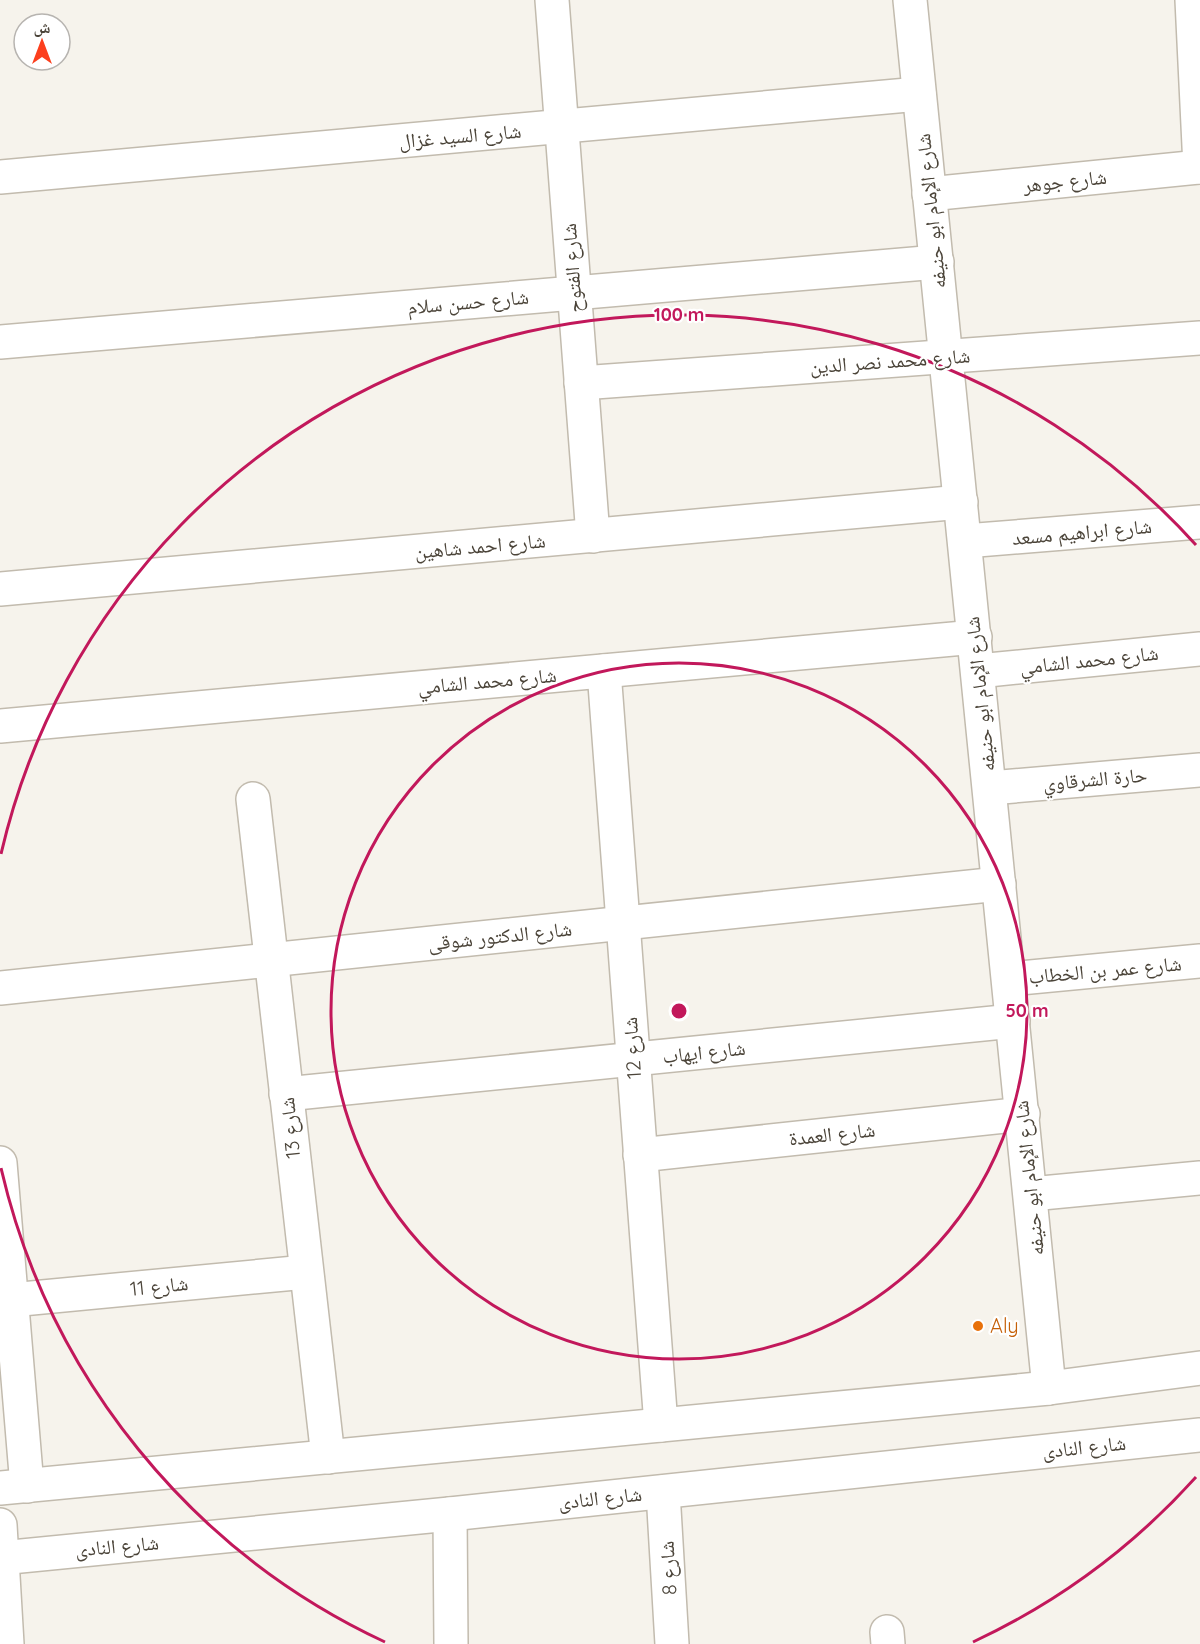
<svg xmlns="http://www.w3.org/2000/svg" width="1200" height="1644" viewBox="0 0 1200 1644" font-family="Quicksand,'Noto Naskh Arabic',sans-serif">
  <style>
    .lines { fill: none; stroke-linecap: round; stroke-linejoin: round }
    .minor-casing { stroke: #c2bbae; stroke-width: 36 }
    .tertiary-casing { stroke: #c2bbae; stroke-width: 36 }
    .minor { stroke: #fff; stroke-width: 33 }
    .tertiary { stroke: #fff; stroke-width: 33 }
    .ring { fill: none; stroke: #c2185b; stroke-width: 3 }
    .food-dot { fill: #e8710a; stroke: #fff; stroke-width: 2 }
    .labels { text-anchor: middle; stroke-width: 4.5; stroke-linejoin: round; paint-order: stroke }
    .street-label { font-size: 20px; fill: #4b4439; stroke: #fff }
    .food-label { font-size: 20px; fill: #c56008; stroke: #fff; text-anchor: start }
    .centre { fill: #c2185b; stroke: #fff; stroke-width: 3 }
    .ring-label { font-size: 18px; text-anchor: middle; font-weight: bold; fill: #c2185b; stroke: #fff; stroke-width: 4.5; stroke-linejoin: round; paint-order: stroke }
  </style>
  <rect width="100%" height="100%" fill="#f6f3ec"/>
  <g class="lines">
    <g class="minor-casing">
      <g id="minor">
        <polyline points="552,0 593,536"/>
        <polyline points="910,0 1049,1388"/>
        <polyline points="1192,0 1200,167"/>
        <polyline points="0,177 919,94"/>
        <polyline points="929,194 1200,167"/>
        <polyline points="0,342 937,262"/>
        <polyline points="581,383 1200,338"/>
        <polyline points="965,541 1200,522"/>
        <polyline points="0,589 961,502"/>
        <polyline points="604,671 661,1425"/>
        <polyline points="978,671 1200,649"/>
        <polyline points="0,726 975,637"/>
        <polyline points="990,788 1200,770"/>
        <polyline points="253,799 328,1457"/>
        <polyline points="1009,979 1200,961"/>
        <polyline points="0,988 999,884"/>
        <polyline points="286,1094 1013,1021"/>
        <polyline points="640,1155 1023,1114"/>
        <polyline points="0,1163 27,1486"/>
        <polyline points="1031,1194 1200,1178"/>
        <polyline points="11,1300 306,1272"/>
        <polyline points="663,1492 672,1644"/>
        <polyline points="450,1514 451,1644"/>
        <polyline points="0,1525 7,1644"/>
        <polyline points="887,1632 888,1644"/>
      </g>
    </g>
    <g class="tertiary-casing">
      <g id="tertiary">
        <polyline points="0,1488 1049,1388 1200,1368"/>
        <polyline points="0,1558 450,1514 1200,1435"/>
      </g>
    </g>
    <use href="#minor" class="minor"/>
    <use href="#tertiary" class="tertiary"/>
  </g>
  <g class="ring">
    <circle cx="679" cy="1011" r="348"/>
    <path d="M1196 1477A696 696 0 0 1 973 1642M385 1642A696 696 0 0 1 1 1168M1 854A696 696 0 0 1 1196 545"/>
  </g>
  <circle class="food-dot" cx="978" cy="1326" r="6"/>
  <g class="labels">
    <g class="street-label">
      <text transform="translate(460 136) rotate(-5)" y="7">شارع السيد غزال</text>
      <text transform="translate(1065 181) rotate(-6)" y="7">شارع جوهر</text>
      <text transform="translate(931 211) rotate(-96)" y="7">شارع الإمام ابو حنيفه</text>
      <text transform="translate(572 268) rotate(-94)" y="7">شارع الفتوح</text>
      <text transform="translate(468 302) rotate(-5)" y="7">شارع حسن سلام</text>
      <text transform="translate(890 361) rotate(-4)" y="7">شارع محمد نصر الدين</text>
      <text transform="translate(1082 532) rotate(-5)" y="7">شارع ابراهيم مسعد</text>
      <text transform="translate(480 546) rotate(-5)" y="7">شارع احمد شاهين</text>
      <text transform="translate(1089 660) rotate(-6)" y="7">شارع محمد الشامي</text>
      <text transform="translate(487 681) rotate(-5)" y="7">شارع محمد الشامي</text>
      <text transform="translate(980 694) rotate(-96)" y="7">شارع الإمام ابو حنيفه</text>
      <text transform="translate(1095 779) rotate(-5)" y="7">حارة الشرقاوي</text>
      <text transform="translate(500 936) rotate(-6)" y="7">شارع الدكتور شوقى</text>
      <text transform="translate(1105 970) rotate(-5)" y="7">شارع عمر بن الخطاب</text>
      <text transform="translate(632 1048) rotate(-94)" y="7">شارع 12</text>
      <text transform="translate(704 1052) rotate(-6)" y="7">شارع ايهاب</text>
      <text transform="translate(290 1128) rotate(-96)" y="7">شارع 13</text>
      <text transform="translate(832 1134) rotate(-6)" y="7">شارع العمدة</text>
      <text transform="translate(1029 1178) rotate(-96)" y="7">شارع الإمام ابو حنيفه</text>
      <text transform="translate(159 1286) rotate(-6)" y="7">شارع 11</text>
      <text transform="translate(1084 1447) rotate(-6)" y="7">شارع النادى</text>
      <text transform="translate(600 1498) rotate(-6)" y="7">شارع النادى</text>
      <text transform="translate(117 1546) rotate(-5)" y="7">شارع النادى</text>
      <text transform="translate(668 1568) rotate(-93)" y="7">شارع 8</text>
    </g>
    <g class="food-label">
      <text x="990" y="1333">Aly</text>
    </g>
  </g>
  <circle cx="679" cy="1011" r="9" class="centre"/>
  <g class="ring-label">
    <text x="679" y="321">100 m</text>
    <text x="1027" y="1017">50 m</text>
  </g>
  <g transform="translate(42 42)"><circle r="28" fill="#ffffff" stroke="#b7b4b0" stroke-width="1.5"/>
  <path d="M0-4.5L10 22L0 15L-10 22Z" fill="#fc3f1d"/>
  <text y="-9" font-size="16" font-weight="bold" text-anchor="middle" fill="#4b4439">ش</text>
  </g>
</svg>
